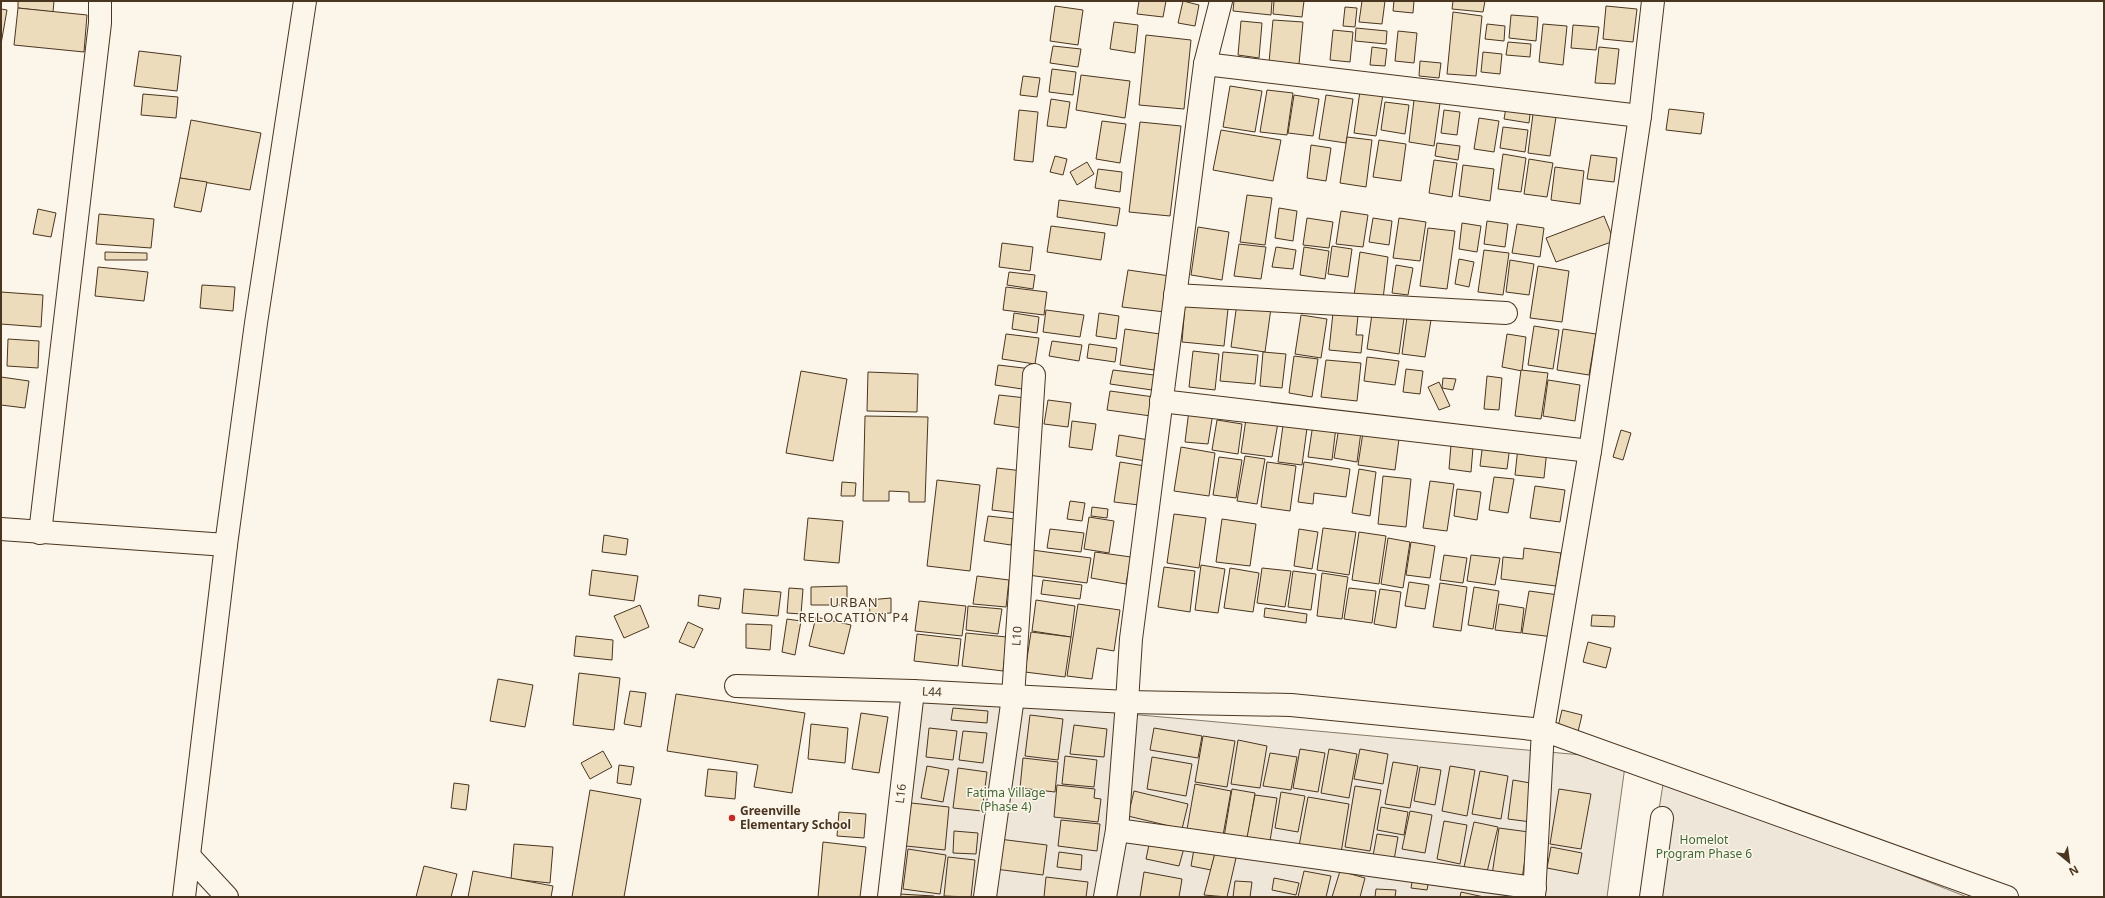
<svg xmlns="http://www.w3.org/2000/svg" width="2105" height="898" viewBox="0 0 2105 898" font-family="'Noto Sans',sans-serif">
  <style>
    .green { fill: #ede6d9; stroke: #887966 }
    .building { fill: #ecdcbc; stroke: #4a3520 }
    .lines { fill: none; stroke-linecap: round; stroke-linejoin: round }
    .minor-casing { stroke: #4a3520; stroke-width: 24 }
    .minor { stroke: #fbf6e9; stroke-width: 22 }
    .poi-dot { fill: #c62828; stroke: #fbf6e9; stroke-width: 1.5 }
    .labels { text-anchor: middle; stroke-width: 3; stroke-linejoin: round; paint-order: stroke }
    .street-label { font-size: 12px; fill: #4a3520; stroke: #fbf6e9 }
    .park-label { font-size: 12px; fill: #436837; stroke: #fbf6e9 }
    .poi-label { font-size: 12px; font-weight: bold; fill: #4a3520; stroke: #fbf6e9; text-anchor: start }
    .neighbourhood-label { font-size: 13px; letter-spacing: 1px; fill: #4a3520; stroke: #fbf6e9 }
  </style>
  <rect width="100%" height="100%" fill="#fbf6e9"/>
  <g class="green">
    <polygon points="919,695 1626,759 1607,897 897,897"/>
    <polygon points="1664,778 1967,897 1645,897"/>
  </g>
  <g class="building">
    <polygon points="18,1 54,1 53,12 18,8"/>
    <polygon points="1139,1 1166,1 1163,17 1137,14"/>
    <polygon points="1183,1 1199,5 1195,26 1178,23"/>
    <polygon points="1234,1 1272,1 1271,15 1233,11"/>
    <polygon points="1274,1 1304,1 1302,17 1273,14"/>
    <polygon points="1362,1 1385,1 1382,24 1359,22"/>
    <polygon points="1394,1 1414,1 1413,13 1393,11"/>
    <polygon points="1453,1 1485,1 1483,12 1452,9"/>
    <polygon points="1055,6 1083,10 1078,45 1050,41"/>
    <polygon points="1606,6 1637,9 1633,42 1603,39"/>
    <polygon points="1345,7 1357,8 1355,27 1343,26"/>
    <polygon points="18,8 87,15 84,52 14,45"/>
    <polygon points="1,9 7,10 1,44"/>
    <polygon points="1453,12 1482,16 1476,76 1447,74"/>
    <polygon points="1511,15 1538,17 1536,41 1509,38"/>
    <polygon points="1273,20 1303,22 1299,64 1269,62"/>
    <polygon points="1241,21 1262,23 1259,58 1238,55"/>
    <polygon points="1114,22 1138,25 1135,53 1110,49"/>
    <polygon points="1487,24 1505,26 1504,41 1485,39"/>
    <polygon points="1543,24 1567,26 1563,65 1539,62"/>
    <polygon points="1573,25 1599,27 1596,50 1571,48"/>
    <polygon points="1356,28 1387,31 1386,44 1355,41"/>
    <polygon points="1333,30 1353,32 1350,62 1330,60"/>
    <polygon points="1398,31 1417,33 1414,63 1395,61"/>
    <polygon points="1146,35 1191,40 1184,109 1139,105"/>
    <polygon points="1508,42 1531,44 1530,57 1506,55"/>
    <polygon points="1053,46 1081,49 1078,67 1050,63"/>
    <polygon points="1372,47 1387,49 1385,66 1370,65"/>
    <polygon points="1599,47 1619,49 1615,84 1595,83"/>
    <polygon points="139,51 181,56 177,91 134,86"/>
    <polygon points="1483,52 1502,54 1500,74 1481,72"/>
    <polygon points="1420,61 1441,63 1439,78 1419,76"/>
    <polygon points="1052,69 1076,72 1073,95 1049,92"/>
    <polygon points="1081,75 1130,81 1125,118 1076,110"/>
    <polygon points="1023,76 1040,78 1037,97 1020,95"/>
    <polygon points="1230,86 1262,91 1255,132 1223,127"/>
    <polygon points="1267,90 1293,93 1287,135 1260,132"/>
    <polygon points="1360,91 1383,94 1376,136 1354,133"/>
    <polygon points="143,94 178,97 176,118 141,115"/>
    <polygon points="1294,95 1319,99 1313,136 1288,133"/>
    <polygon points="1326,95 1353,99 1346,143 1319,139"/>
    <polygon points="1051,99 1070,102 1066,128 1047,126"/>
    <polygon points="1414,100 1440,103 1434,146 1409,142"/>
    <polygon points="1385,102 1409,105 1405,134 1381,130"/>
    <polygon points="1507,102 1531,106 1529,123 1504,119"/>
    <polygon points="1669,109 1704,113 1701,134 1666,130"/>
    <polygon points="1019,110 1038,112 1033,162 1014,160"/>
    <polygon points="1444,110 1460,112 1457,135 1441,133"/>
    <polygon points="1533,114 1556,117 1550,156 1528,153"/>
    <polygon points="1479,118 1499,121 1494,152 1474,149"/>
    <polygon points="191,120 261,133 250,190 180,178"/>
    <polygon points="1102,121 1126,124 1120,163 1096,159"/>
    <polygon points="1140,122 1181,126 1170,216 1129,212"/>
    <polygon points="1503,127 1528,130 1525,152 1500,148"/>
    <polygon points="1221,130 1281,140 1273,181 1213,170"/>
    <polygon points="1347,137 1372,140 1366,187 1340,183"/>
    <polygon points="1379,140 1406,144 1401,181 1373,177"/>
    <polygon points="1437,143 1460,146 1458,160 1435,156"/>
    <polygon points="1311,145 1331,148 1326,181 1307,178"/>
    <polygon points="1503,154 1526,158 1521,192 1498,189"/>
    <polygon points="1591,155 1617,158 1614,182 1587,179"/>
    <polygon points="1055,156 1067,159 1063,175 1050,172"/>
    <polygon points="1529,159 1553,163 1547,197 1524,194"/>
    <polygon points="1434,160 1457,163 1452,197 1429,193"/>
    <polygon points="1087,162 1094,174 1077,185 1070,172"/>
    <polygon points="1463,165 1494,169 1490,201 1459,196"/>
    <polygon points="1555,167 1584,171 1580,204 1551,200"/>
    <polygon points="1098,169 1122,172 1120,192 1095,188"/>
    <polygon points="180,178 207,182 201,212 174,207"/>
    <polygon points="1247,195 1272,198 1265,245 1240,242"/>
    <polygon points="1059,200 1120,208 1117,226 1057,217"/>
    <polygon points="1279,208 1297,211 1293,241 1275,238"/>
    <polygon points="38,209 56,213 51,237 33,234"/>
    <polygon points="1341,211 1368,215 1363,247 1336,244"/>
    <polygon points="99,214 154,219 151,248 96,244"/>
    <polygon points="1604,216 1614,241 1556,262 1546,238"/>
    <polygon points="1307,218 1333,222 1329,248 1303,245"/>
    <polygon points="1373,218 1392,221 1389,245 1369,242"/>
    <polygon points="1399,218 1426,222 1420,261 1393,258"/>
    <polygon points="1487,221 1508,224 1505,247 1484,244"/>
    <polygon points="1462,223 1481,226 1477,252 1459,249"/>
    <polygon points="1517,224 1544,228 1540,257 1512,253"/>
    <polygon points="1051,226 1105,233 1101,260 1047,252"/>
    <polygon points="1198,227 1229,232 1222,280 1191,275"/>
    <polygon points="1428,228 1455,231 1447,289 1420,286"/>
    <polygon points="1002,243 1033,247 1030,271 999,267"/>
    <polygon points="1239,244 1266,247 1261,279 1234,276"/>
    <polygon points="1332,246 1352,249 1348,277 1328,274"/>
    <polygon points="1276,247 1296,250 1293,269 1272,267"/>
    <polygon points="1304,247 1329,251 1325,279 1300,275"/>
    <polygon points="1484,250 1509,253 1503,295 1478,292"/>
    <polygon points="105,252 147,253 147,260 105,260"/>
    <polygon points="1360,252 1388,257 1383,299 1354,296"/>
    <polygon points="1459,259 1474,262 1469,287 1455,284"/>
    <polygon points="1510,260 1534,264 1529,295 1506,292"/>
    <polygon points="1396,265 1413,268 1408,295 1392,293"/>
    <polygon points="1538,266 1569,271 1562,322 1530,318"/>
    <polygon points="98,267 148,272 144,301 95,296"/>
    <polygon points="1128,270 1170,276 1165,312 1122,307"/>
    <polygon points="1009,272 1035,275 1033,289 1007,285"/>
    <polygon points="202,285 235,287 233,311 200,308"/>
    <polygon points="1006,287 1047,292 1044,315 1003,310"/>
    <polygon points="1,292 43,295 41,327 1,324"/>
    <polygon points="1237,303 1271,308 1265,352 1231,347"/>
    <polygon points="1185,305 1228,309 1224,346 1182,342"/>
    <polygon points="1046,310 1084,315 1080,337 1043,332"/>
    <polygon points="1014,313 1039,317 1037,333 1012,329"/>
    <polygon points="1099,313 1119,316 1116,339 1096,336"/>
    <polygon points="1333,313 1358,316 1356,335 1363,335 1361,353 1329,350"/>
    <polygon points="1372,314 1404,318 1399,354 1367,349"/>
    <polygon points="1301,315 1327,319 1321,358 1295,354"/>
    <polygon points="1407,317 1431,320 1425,357 1402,354"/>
    <polygon points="1534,326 1559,330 1553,369 1528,365"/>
    <polygon points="1125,329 1160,334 1154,370 1120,365"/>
    <polygon points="1563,329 1596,334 1589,375 1557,370"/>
    <polygon points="1006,334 1039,338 1035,364 1002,359"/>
    <polygon points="1507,334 1526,337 1522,371 1502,367"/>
    <polygon points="8,339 39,341 38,368 7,366"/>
    <polygon points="1052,341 1082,345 1079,361 1049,356"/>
    <polygon points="1089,344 1117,348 1115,362 1087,358"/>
    <polygon points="1193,351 1219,354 1215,390 1189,387"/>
    <polygon points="1223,352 1258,355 1255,384 1220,381"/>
    <polygon points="1263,352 1286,354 1282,388 1260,386"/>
    <polygon points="1294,356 1318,359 1312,397 1289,393"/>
    <polygon points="1367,357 1399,361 1395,385 1364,381"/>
    <polygon points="1326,360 1361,363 1357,401 1321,397"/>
    <polygon points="998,365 1032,369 1029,390 995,385"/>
    <polygon points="1406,369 1423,371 1420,394 1403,392"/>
    <polygon points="1113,370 1154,375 1152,390 1110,384"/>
    <polygon points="1521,370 1548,373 1541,419 1515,416"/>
    <polygon points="801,371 847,379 833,461 786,453"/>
    <polygon points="868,372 918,374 917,412 867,411"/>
    <polygon points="1487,376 1502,378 1499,410 1484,409"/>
    <polygon points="1,377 29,381 25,408 1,405"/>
    <polygon points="1443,378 1456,379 1453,390 1442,388"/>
    <polygon points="1548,380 1580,385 1575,421 1543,416"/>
    <polygon points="1439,382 1450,406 1439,410 1428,387"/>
    <polygon points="1110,391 1154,397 1151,416 1107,410"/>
    <polygon points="999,395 1026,398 1022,428 994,424"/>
    <polygon points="1048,400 1071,403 1068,427 1044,424"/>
    <polygon points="1189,410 1213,413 1208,444 1185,442"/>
    <polygon points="1247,412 1279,417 1272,457 1241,453"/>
    <polygon points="865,416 928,417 925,502 909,502 909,492 889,491 889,501 863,501"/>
    <polygon points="1284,418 1308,421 1302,465 1278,462"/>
    <polygon points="1217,420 1242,424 1238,454 1212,450"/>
    <polygon points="1072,421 1096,424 1092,450 1069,447"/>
    <polygon points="1340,421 1362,424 1357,462 1334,458"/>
    <polygon points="1313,424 1336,427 1332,460 1308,457"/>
    <polygon points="1364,426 1400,431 1395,470 1358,465"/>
    <polygon points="1621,430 1631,433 1623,460 1613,457"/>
    <polygon points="1452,433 1474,435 1471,472 1449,469"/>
    <polygon points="1484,434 1511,438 1507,469 1480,466"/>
    <polygon points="1119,435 1149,440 1146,461 1116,456"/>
    <polygon points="1519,438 1548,440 1544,478 1515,475"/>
    <polygon points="1181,447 1215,453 1209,496 1174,491"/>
    <polygon points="1245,456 1265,459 1257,504 1237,501"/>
    <polygon points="1219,457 1242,460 1236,498 1213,495"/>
    <polygon points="1120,462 1145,466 1139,505 1114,502"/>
    <polygon points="1267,462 1296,466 1290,511 1261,507"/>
    <polygon points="1304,462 1350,469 1346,497 1314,493 1313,504 1298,502"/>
    <polygon points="997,468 1023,471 1018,513 992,510"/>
    <polygon points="1359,469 1376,472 1370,516 1352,513"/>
    <polygon points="1383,476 1411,479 1406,527 1378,524"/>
    <polygon points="1494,477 1514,479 1508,513 1489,510"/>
    <polygon points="937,480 980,485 970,571 927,566"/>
    <polygon points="1430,481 1454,484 1447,531 1423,528"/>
    <polygon points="842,482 856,483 855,496 841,496"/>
    <polygon points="1535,486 1565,490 1560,522 1530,518"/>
    <polygon points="1457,489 1481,492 1477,520 1454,516"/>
    <polygon points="1070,501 1085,503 1082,521 1067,519"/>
    <polygon points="1092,507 1108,509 1107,518 1091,516"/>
    <polygon points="1174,514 1206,518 1199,568 1167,563"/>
    <polygon points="988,516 1015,519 1011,545 984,541"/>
    <polygon points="1089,517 1114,521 1109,553 1084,549"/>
    <polygon points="808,518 843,521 839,563 804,560"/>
    <polygon points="1222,519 1256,524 1250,566 1216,562"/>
    <polygon points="1323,528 1356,532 1349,575 1317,570"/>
    <polygon points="1050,529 1084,533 1081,552 1047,548"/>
    <polygon points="1299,529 1318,532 1312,569 1294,566"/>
    <polygon points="1359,532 1386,536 1379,584 1352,580"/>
    <polygon points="604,535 628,539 626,555 602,552"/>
    <polygon points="1388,538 1410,542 1403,588 1381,584"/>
    <polygon points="1411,542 1435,546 1430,578 1406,575"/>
    <polygon points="1524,548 1561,553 1556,586 1501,579 1503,557 1523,559"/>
    <polygon points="1032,550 1091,558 1087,583 1028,575"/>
    <polygon points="1095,552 1131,557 1126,584 1091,578"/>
    <polygon points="1444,555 1467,558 1463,583 1440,580"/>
    <polygon points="1471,555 1500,558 1495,585 1467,581"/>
    <polygon points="1201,565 1225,569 1218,613 1195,610"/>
    <polygon points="1164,567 1195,571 1190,612 1158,607"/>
    <polygon points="1230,568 1259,573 1253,612 1224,608"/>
    <polygon points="1262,568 1291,571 1285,607 1257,603"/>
    <polygon points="592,570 638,576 634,601 589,595"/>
    <polygon points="1293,571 1316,574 1311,610 1288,607"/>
    <polygon points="1322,573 1348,577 1342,619 1317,616"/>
    <polygon points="977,576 1009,580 1006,607 973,604"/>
    <polygon points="1043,580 1082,585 1080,599 1041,594"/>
    <polygon points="1409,582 1429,585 1425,609 1405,606"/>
    <polygon points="1440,583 1467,587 1461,631 1433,627"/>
    <polygon points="847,586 847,605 811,605 811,587"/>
    <polygon points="1474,587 1499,591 1493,629 1468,625"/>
    <polygon points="789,588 803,589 801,614 787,613"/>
    <polygon points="1349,588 1376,591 1372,623 1344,619"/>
    <polygon points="744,589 781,592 778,616 742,613"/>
    <polygon points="1380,589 1401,592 1396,628 1374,624"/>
    <polygon points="1529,591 1559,595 1553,637 1522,633"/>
    <polygon points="699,595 721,598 719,609 698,606"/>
    <polygon points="891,598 891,613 870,614 869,600"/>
    <polygon points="1036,600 1075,606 1071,637 1032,631"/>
    <polygon points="919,601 966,606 962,636 915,631"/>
    <polygon points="1078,604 1120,610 1114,651 1097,648 1092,679 1067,676"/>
    <polygon points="1499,604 1524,608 1521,633 1495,630"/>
    <polygon points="640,605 649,627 624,638 614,616"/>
    <polygon points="968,606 1002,609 998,634 966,630"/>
    <polygon points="1265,608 1307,614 1306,623 1264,617"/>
    <polygon points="1592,615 1615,616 1614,627 1591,626"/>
    <polygon points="816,617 851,625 844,654 809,646"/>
    <polygon points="787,619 801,621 795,655 782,652"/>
    <polygon points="688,622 703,629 694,648 679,642"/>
    <polygon points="746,624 772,625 770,650 746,648"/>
    <polygon points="1031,632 1071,637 1065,677 1025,672"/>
    <polygon points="966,633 1007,637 1003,671 962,666"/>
    <polygon points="917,634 961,639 958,666 914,661"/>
    <polygon points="576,636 613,640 612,660 574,656"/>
    <polygon points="1588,642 1611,648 1606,668 1583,662"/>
    <polygon points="579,673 620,678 614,730 573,725"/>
    <polygon points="498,679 533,685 525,727 490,721"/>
    <polygon points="630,691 646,693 641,727 624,724"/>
    <polygon points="676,694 805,713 792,793 754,787 758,765 667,751"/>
    <polygon points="953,708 988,711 987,723 951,720"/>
    <polygon points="1562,710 1582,715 1576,740 1556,735"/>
    <polygon points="861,713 888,717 879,773 852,769"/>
    <polygon points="1030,715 1063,719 1058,760 1025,756"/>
    <polygon points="811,724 848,728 845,763 808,759"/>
    <polygon points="1074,725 1107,729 1104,757 1070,754"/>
    <polygon points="929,728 957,731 953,760 926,757"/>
    <polygon points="1154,728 1202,736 1198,758 1150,750"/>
    <polygon points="963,731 987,733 983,763 959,760"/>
    <polygon points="1203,736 1235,741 1227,787 1195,782"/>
    <polygon points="1238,740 1267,746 1260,788 1231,784"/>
    <polygon points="1300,749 1325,753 1318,792 1293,788"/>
    <polygon points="1329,749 1357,754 1349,798 1321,793"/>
    <polygon points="1360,749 1388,754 1383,784 1354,779"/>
    <polygon points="603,751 612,767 590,779 581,763"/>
    <polygon points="1270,753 1297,757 1291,790 1263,786"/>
    <polygon points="1065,756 1097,760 1094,787 1062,784"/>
    <polygon points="1152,757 1192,764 1186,796 1147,789"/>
    <polygon points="1023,758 1058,762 1055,792 1020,788"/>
    <polygon points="1393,762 1418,766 1410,808 1385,804"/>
    <polygon points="619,765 634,767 631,785 617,783"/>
    <polygon points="927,766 949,770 943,802 921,798"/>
    <polygon points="1450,766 1475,770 1467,816 1442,811"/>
    <polygon points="1420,767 1441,770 1435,805 1414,801"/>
    <polygon points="958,768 987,772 982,811 953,808"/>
    <polygon points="708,769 737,772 735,799 705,796"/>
    <polygon points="1480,771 1508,776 1501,819 1472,814"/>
    <polygon points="1513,780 1536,784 1531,822 1508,819"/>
    <polygon points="454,783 469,785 466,810 451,808"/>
    <polygon points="1195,784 1231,791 1222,841 1186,835"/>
    <polygon points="1057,785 1095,789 1094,798 1101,799 1098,822 1054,817"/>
    <polygon points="1355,786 1381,790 1370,851 1345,847"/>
    <polygon points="1232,789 1255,793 1247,841 1224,837"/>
    <polygon points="1559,789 1591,794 1581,849 1550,844"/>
    <polygon points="590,790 641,799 624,897 572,897"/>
    <polygon points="1134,791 1188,804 1182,829 1128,816"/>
    <polygon points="1281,792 1305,796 1298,832 1275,828"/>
    <polygon points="1255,795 1277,798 1269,847 1246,843"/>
    <polygon points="1308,797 1349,804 1341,853 1299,846"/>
    <polygon points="911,803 949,807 945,850 906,846"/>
    <polygon points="1381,807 1408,812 1404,835 1377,830"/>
    <polygon points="1410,811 1432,815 1425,853 1402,849"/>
    <polygon points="839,812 866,814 864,838 837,836"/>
    <polygon points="1061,820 1100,824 1097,851 1058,846"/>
    <polygon points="1444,821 1467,825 1460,864 1437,859"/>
    <polygon points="1474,822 1498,827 1487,872 1464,867"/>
    <polygon points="1499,828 1529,832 1522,879 1492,875"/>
    <polygon points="954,831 978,833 976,854 953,853"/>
    <polygon points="1377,834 1398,837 1394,860 1373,856"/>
    <polygon points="991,838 1047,845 1043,875 987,868"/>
    <polygon points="1150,840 1184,848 1179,866 1146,859"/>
    <polygon points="823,842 866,847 860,897 818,897"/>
    <polygon points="514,844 553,847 550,883 511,879"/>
    <polygon points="1551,847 1582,853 1578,874 1547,868"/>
    <polygon points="908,849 946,855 940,894 903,889"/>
    <polygon points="1194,849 1215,854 1211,870 1191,866"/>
    <polygon points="1059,852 1082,855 1081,870 1057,867"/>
    <polygon points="1215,853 1236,858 1227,897 1204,895"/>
    <polygon points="948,857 975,860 971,897 944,896"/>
    <polygon points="424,866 457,874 451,897 416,897"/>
    <polygon points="473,871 553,886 551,897 468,897"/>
    <polygon points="1304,871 1331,876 1326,897 1298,897"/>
    <polygon points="1340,871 1365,878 1360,897 1332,897"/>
    <polygon points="1144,872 1182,879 1179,897 1140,897"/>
    <polygon points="1046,877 1088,882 1086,897 1044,897"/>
    <polygon points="1413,877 1429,880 1427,890 1411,888"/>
    <polygon points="1274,878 1299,883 1296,895 1272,890"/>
    <polygon points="1235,881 1252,882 1250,897 1233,897"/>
    <polygon points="1376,889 1396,890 1395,897 1375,897"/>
    <polygon points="1461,892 1484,897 1460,897"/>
    <polygon points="899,894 934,896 934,897 899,897"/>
  </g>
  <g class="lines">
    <g class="minor-casing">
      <g id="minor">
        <polyline points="1221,1 1205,64 1131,639 1127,702 1291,705 1543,730 2007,897"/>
        <polyline points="1205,64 1640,116"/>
        <polyline points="1175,295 1506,313"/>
        <polyline points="1161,401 1590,451"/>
        <polyline points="1,529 226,545"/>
        <polyline points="40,533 100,23 100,1"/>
        <path id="s1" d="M736,686L913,691L1127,702L1117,830L1105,897"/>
        <polyline points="1117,830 1535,888"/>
        <polyline points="189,856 227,897"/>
        <polyline points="184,897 226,545 256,323 305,1"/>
        <path id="s2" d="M889,897L913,691"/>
        <path id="s3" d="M985,897L1013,697L1034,375"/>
        <polyline points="1534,897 1543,730 1590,451 1640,116 1653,1"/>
        <polyline points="1651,897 1662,818"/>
      </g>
    </g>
    <use href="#minor" class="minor"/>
  </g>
  <circle class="poi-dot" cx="732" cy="818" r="4"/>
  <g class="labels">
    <g class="street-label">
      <text dy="4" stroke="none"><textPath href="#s3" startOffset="263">L10</textPath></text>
      <text dy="4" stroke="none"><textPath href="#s1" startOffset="196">L44</textPath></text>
      <text dy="4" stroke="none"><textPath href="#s2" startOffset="104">L16</textPath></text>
    </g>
    <g class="park-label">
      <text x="1006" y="797">Fatima Village<tspan x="1006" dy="14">(Phase 4)</tspan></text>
      <text x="1704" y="844">Homelot<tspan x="1704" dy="14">Program Phase 6</tspan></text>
    </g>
    <g class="poi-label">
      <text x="740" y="815">Greenville<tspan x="740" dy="14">Elementary School</tspan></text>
    </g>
    <g class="neighbourhood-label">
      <text x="854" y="607">URBAN<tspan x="854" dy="15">RELOCATION P4</tspan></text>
    </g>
  </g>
  <rect width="2105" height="898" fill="none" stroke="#4a3520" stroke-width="4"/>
  <g transform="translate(2069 862) rotate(151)" stroke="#fbf6e9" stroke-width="3" paint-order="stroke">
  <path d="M0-3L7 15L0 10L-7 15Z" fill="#4a3520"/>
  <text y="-6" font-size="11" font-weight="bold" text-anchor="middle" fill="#4a3520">N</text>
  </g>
</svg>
